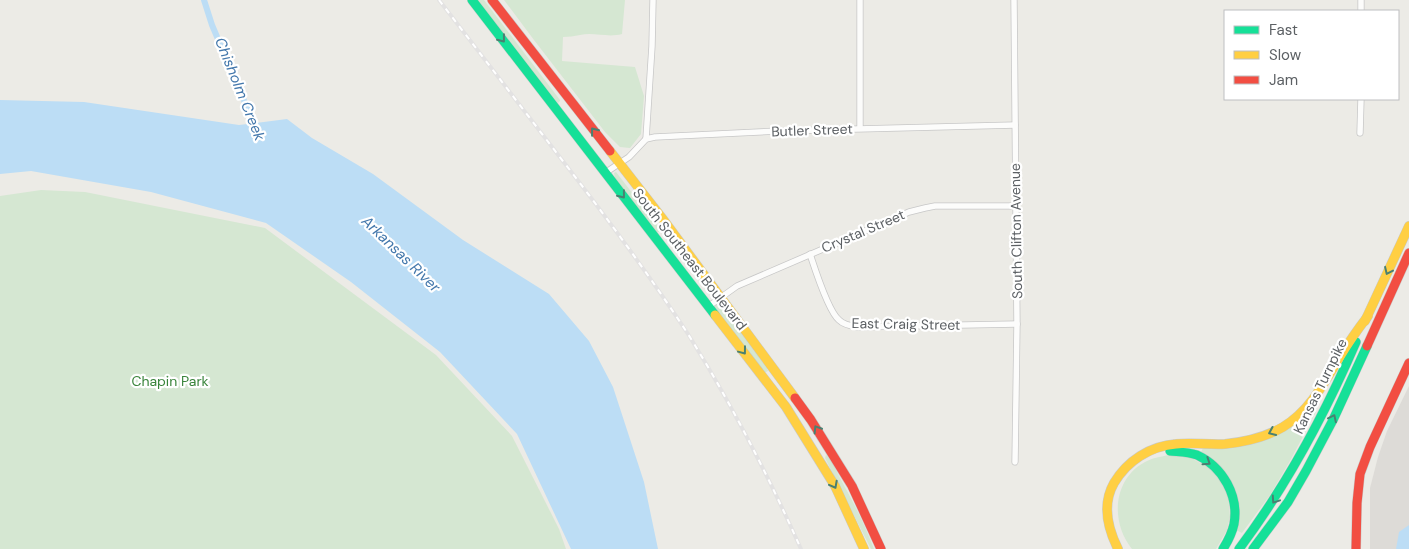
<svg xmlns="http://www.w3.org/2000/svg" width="1409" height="549" viewBox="0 0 1409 549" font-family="'DM Sans',sans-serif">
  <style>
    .industrial { fill: #dddbd7 }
    .green { fill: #d5e7d2 }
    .water { fill: #bcddf5 }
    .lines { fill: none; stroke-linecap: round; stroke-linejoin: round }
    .canal { stroke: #bcddf5; stroke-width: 6 }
    .street-casing { stroke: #c7c7c7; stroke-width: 7 }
    .fast-casing { stroke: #c8c9c8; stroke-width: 10 }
    .slow-casing { stroke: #c8c9c8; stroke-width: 10 }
    .jam-casing { stroke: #c8c9c8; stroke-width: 10 }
    .street { stroke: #fcfcfb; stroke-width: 5.5 }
    .fast { stroke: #16e098; stroke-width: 9 }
    .slow { stroke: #ffcf43; stroke-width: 9 }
    .jam { stroke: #f24e42; stroke-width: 9 }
    .rail-casing { stroke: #e3e2e2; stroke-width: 4 }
    .rail { stroke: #fff; stroke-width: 2; stroke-dasharray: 5.5; stroke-linecap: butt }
    .oneway { stroke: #4a8071 }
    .labels { text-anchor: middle; stroke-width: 4.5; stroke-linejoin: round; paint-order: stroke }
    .street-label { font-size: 14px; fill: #5c6064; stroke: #fff }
    .park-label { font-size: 14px; fill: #3a853c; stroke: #fff }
    .water-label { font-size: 15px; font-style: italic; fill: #4478ac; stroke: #fff }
  </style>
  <rect width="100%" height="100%" fill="#ecebe6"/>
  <polygon class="industrial" points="1409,386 1409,549 1370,549 1370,488 1378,457 1387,431"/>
  <g class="green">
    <polygon points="478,0 484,0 560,100 560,101 558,103 551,95"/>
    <path d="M504,0H625L622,34C608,38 594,32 580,35C574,36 569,37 563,37L562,61L635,67L644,96L641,134L630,148L620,147L605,132L534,40Z"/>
    <polygon points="616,172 660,229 660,232 656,232 615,179 614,173"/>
    <polygon points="41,190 85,192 265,228 436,355 512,436 559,529 566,549 0,549 0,196"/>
    <polygon points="717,304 728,316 767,368 768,371 766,372 764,372 715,308 715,306"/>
    <polygon points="1310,410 1316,412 1290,461 1270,495 1242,533 1236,530 1239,510 1201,452 1203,448 1228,447"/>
    <path d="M826,455C832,460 836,470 840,478C853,501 865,525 874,549H871L825,458Z"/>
    <path d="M1168,455L1188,456L1214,471L1228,494L1230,517L1227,530L1216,549H1132C1110,522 1113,479 1145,462C1152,458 1160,457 1168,455Z"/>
  </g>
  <g class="water">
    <polygon points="0,100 84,102 239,125 287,119 312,138 373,174 463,240 549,294 589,341 613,387 644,482 658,549 571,549 517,434 440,352 351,282 266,223 151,192 31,171 0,174"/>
    <polygon points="1409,525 1409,549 1396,549 1399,532"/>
  </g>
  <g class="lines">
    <polyline class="canal" points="204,0 212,25 257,131"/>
    <g class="street-casing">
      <g id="street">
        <polyline points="860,0 860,128"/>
        <polyline points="1014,0 1017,324 1015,462"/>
        <polyline points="1361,11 1361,0"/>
        <polyline points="1360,133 1361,99"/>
        <polyline points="646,139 652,46 653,0"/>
        <polyline points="605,173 629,157 646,139 655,137 779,131 1015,125"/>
        <path d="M810,254C815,269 828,311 839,320C844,325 851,326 857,327L1017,324"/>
        <polyline points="709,306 737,286 909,212 925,208 935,206 1016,206"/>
      </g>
    </g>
    <g class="fast-casing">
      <g id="fast">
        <polyline points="472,0 715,315"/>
        <path d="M1170,451C1179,452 1188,452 1197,455C1223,467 1239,496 1234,524C1232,533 1228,541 1223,549"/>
        <path d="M1239,549C1287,485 1324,416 1356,342"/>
        <polyline points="1253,549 1288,502 1306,471 1333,420 1367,346"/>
      </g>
    </g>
    <g class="slow-casing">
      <g id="slow">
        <polyline points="610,151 662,218 795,398"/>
        <polyline points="715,315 786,407 835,486 864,549"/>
        <polyline points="1365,321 1409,226"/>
        <path d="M1118,549C1108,529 1102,504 1114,483C1127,461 1150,446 1176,444C1192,442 1209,445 1225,444C1245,442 1266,437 1283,427C1309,411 1323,385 1338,360C1347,345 1357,330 1368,316"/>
      </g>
    </g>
    <g class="jam-casing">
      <g id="jam">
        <polyline points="492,0 610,151"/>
        <polyline points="1367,346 1409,253"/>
        <polyline points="795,398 811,420 852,486 881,549"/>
        <polyline points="1356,549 1357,503 1360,474 1370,447 1409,363"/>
      </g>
    </g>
    <use href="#street" class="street"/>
    <use href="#fast" class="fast"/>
    <use href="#slow" class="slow"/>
    <use href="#jam" class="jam"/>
    <g class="rail-casing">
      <path id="rail" d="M439,0C479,52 519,104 559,156C604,214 648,273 688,334C731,403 768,475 801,549"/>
    </g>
    <use href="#rail" class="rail"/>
  </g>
  <defs><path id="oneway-chevron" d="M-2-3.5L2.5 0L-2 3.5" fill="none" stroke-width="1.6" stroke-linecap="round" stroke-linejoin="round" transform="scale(1.25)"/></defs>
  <g class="oneway">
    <use href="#oneway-chevron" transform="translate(502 39) rotate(52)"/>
    <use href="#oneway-chevron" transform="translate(594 131) rotate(-128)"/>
    <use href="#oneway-chevron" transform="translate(622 195) rotate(52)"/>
    <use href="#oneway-chevron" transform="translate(1388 271) rotate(115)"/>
    <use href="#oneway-chevron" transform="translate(743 351) rotate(53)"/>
    <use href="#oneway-chevron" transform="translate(1333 418) rotate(-64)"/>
    <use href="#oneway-chevron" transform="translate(817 429) rotate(-122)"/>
    <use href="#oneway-chevron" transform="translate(1272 432) rotate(156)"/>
    <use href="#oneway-chevron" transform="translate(1207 462) rotate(34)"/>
    <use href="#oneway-chevron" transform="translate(834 485) rotate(62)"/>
    <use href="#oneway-chevron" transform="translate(1275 500) rotate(124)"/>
  </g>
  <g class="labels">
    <g class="street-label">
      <text transform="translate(812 130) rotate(-2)" y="5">Butler Street</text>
      <text transform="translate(863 231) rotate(-23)" y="5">Crystal Street</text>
      <text transform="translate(1016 231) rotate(-91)" y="5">South Clifton Avenue</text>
      <text transform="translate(690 259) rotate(52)" y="5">South Southeast Boulevard</text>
      <text transform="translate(906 324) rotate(1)" y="5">East Craig Street</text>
      <text transform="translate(1320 386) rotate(-64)" y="5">Kansas Turnpike</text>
    </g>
    <g class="park-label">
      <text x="170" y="386">Chapin Park</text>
    </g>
    <g class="water-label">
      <text transform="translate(240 89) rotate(68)" y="5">Chisholm Creek</text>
      <text transform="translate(401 254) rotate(44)" y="5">Arkansas River</text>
    </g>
  </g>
  <rect x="1224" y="10" width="175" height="90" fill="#ffffff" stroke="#bebfc1"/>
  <rect x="1234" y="26" width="25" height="8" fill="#16e098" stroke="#bebfc1"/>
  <text x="1269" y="35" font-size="15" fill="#5c6064">Fast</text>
  <rect x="1234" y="51" width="25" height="8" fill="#ffcf43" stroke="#bebfc1"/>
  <text x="1269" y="60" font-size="15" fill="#5c6064">Slow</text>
  <rect x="1234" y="76" width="25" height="8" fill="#f24e42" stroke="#bebfc1"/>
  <text x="1269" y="85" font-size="15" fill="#5c6064">Jam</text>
</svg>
